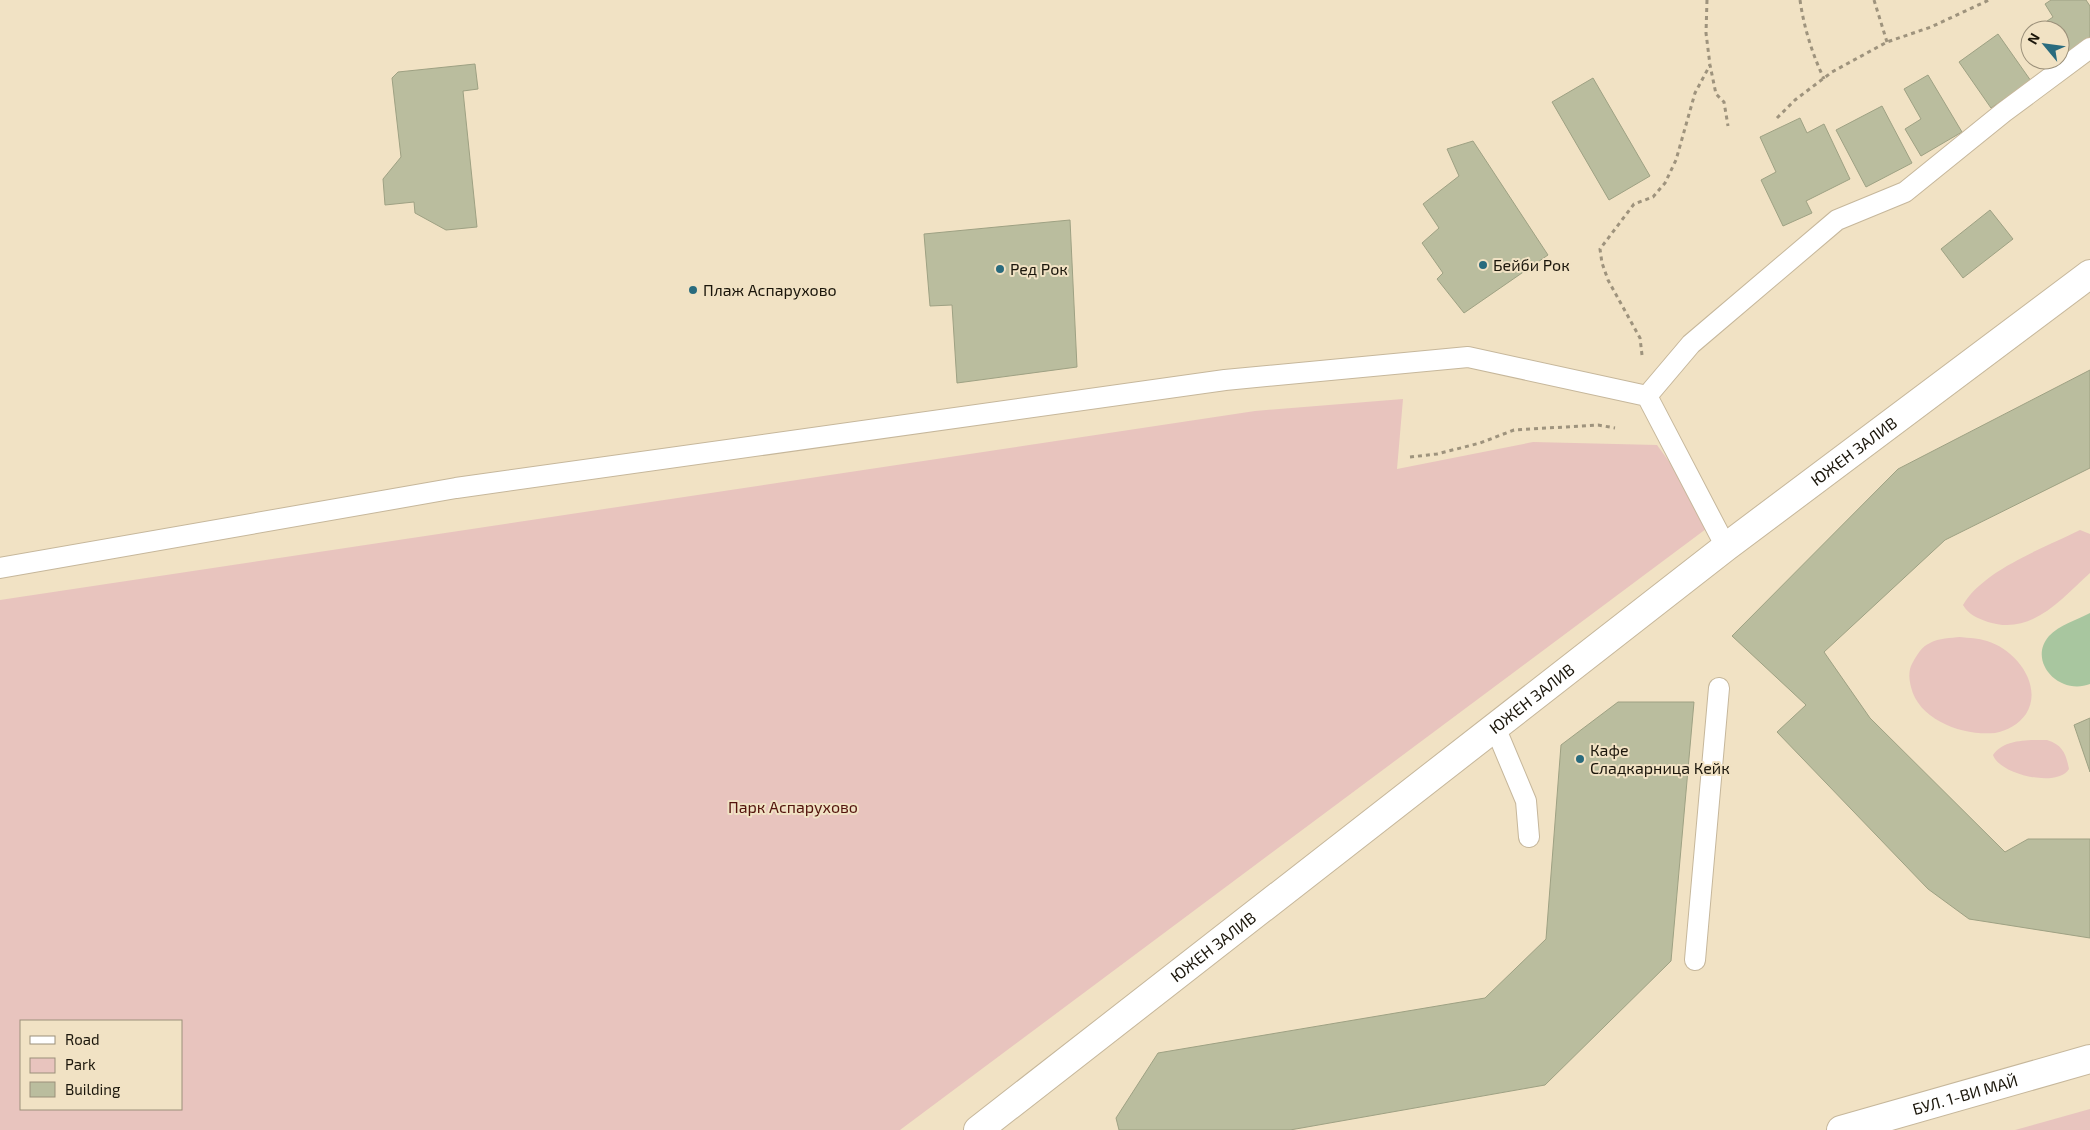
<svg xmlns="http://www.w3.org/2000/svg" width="2090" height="1130" viewBox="0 0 2090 1130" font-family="'Exo 2',sans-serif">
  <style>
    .green { fill: #e8c4be; fill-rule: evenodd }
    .water { fill: #a8c69f }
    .building { fill: #babd9e; stroke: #9ea183 }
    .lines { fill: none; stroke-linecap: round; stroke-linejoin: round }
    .service-casing { stroke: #c6b79b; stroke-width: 22 }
    .minor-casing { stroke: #c6b79b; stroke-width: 30 }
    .secondary-casing { stroke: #c6b79b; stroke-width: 30 }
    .path { stroke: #9e937d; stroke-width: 3; stroke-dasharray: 4 4; stroke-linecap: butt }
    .service { stroke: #fff; stroke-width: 20 }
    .minor { stroke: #fff; stroke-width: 28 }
    .secondary { stroke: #fff; stroke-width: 28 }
    .poi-dot { fill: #296b7e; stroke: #f1e2c4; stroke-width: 2 }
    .labels { text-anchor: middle; stroke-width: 4; stroke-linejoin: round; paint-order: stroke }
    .poi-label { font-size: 16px; fill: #1b160b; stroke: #f1e2c4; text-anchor: start }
    .street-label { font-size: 16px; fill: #1b160b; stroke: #f1e2c4 }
    .park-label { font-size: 16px; fill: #53140d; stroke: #f1e2c4 }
  </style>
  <rect width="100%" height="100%" fill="#f1e2c4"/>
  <g class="green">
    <path d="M1403,399L1397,469L1533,442L1657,445L1714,523L900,1130H0V600L1255,411ZM21,1021H181V1109H21Z"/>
    <path d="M2080,530L2090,534V573C2061,599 2032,636 1988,622C1977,618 1969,615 1963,605C1983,570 2044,548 2080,530Z"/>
    <path d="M1960,637C1969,638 1978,638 1987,641C2015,649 2044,685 2026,714C2019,724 2007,731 1995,733C1964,736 1919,721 1911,687C1909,679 1908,670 1913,662C1917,655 1922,646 1930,643C1939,638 1951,638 1960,637Z"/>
    <path d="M2047,740C2063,745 2066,754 2069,769C2058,788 2000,775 1993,755C2004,739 2029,740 2047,740Z"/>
    <polygon points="2090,1109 2090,1130 2015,1130"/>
  </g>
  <path class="water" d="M2090,613V684C2059,696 2027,661 2049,636C2059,625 2077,620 2090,613Z"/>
  <g class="building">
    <polygon points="2051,0 2086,0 2090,6 2090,42 2047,71 2040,60 2060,60 2060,30 2034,30 2053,17 2045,4"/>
    <polygon points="1998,34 2031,81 1991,108 1959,62"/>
    <polygon points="475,64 478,89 463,91 477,227 446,230 415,213 414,202 385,205 383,179 401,157 392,78 398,72"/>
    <polygon points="1928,75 1962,132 1921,156 1905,129 1921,119 1904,89"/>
    <polygon points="1593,78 1650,176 1609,200 1552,102"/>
    <polygon points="1882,106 1912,163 1866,187 1836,130"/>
    <polygon points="1800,118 1807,133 1824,124 1850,179 1806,201 1812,213 1783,226 1761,180 1776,172 1760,137"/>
    <polygon points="1473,141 1548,255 1464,313 1437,279 1443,273 1422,243 1439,228 1423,204 1459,176 1447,149"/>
    <polygon points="1990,210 2013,239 1963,278 1941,249"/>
    <polygon points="1070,220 1077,367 957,383 952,305 930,306 924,234"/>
    <polygon points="2090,370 2090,468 1945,540 1824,652 1870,718 2005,852 2028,839 2090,839 2090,938 1969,919 1928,889 1777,732 1806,705 1732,636 1898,469"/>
    <polygon points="1618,702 1694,702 1671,961 1545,1085 1290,1130 1119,1130 1116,1118 1158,1053 1485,998 1546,939 1561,745"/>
    <polygon points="2090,718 2090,772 2074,725"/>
  </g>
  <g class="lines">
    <g class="service-casing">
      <g id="service">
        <polyline points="1647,396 1691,344 1837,220 1905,192 2004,112 2090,48"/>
        <polyline points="0,568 456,488 1225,380 1468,357 1647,396 1726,547"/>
        <polyline points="1495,727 1526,801 1529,837"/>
        <polyline points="1695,960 1719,688"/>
      </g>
    </g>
    <g class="minor-casing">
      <g id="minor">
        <path id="s1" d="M978,1130L1726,547L2090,274"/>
      </g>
    </g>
    <g class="secondary-casing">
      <g id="secondary">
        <path id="s2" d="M1841,1130L2090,1059"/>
      </g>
    </g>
    <g class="path">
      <polyline points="1707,0 1706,33 1710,65 1716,94 1724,102 1728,126"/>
      <path d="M1800,0C1804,28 1812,53 1824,79"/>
      <polyline points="1874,0 1887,42"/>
      <polyline points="1777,118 1795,100 1832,72 1887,42 1931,27 1989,0"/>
      <polyline points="1642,355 1640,338 1608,280 1602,263 1600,249 1634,204 1653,197 1665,183 1676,160 1695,93 1710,65"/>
      <polyline points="1410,457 1437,454 1480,443 1514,430 1598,425 1615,428"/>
    </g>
    <use href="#service" class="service"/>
    <use href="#minor" class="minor"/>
    <use href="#secondary" class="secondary"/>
  </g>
  <g class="poi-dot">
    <circle cx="1483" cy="265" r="5"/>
    <circle cx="1000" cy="269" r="5"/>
    <circle cx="693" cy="290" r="5"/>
    <circle cx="1580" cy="759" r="5"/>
  </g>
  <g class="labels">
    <g class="poi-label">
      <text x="1493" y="271">Бейби Рок</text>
      <text x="1010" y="275">Ред Рок</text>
      <text x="703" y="296">Плаж Аспарухово</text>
      <text x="1590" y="756">Кафе<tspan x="1590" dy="18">Сладкарница Кейк</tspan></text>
    </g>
    <g class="street-label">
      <text dy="6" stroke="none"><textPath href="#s1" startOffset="1108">ЮЖЕН ЗАЛИВ</textPath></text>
      <text dy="6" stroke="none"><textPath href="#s1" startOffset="702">ЮЖЕН ЗАЛИВ</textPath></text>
      <text dy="6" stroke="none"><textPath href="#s1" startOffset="298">ЮЖЕН ЗАЛИВ</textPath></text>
      <text dy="6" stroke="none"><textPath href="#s2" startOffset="129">БУЛ. 1-ВИ МАЙ</textPath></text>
    </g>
    <g class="park-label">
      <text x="793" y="813">Парк Аспарухово</text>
    </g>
  </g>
  <rect x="20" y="1020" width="162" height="90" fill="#f1e2c4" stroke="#9b907a"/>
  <rect x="30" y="1036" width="25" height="8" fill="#ffffff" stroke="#9b907a"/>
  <text x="65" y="1045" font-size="15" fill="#1b160b">Road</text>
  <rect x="30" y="1058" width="25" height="15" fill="#e8c4be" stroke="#9b907a"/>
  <text x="65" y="1070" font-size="15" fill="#1b160b">Park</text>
  <rect x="30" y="1082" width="25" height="15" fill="#babd9e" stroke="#9b907a"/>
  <text x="65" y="1095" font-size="15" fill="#1b160b">Building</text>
  <g transform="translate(2045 45) rotate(299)"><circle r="24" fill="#f1e2c4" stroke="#9b907a"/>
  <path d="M0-4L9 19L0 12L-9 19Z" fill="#296b7e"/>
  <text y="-8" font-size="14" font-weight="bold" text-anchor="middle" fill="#1b160b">N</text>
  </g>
</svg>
